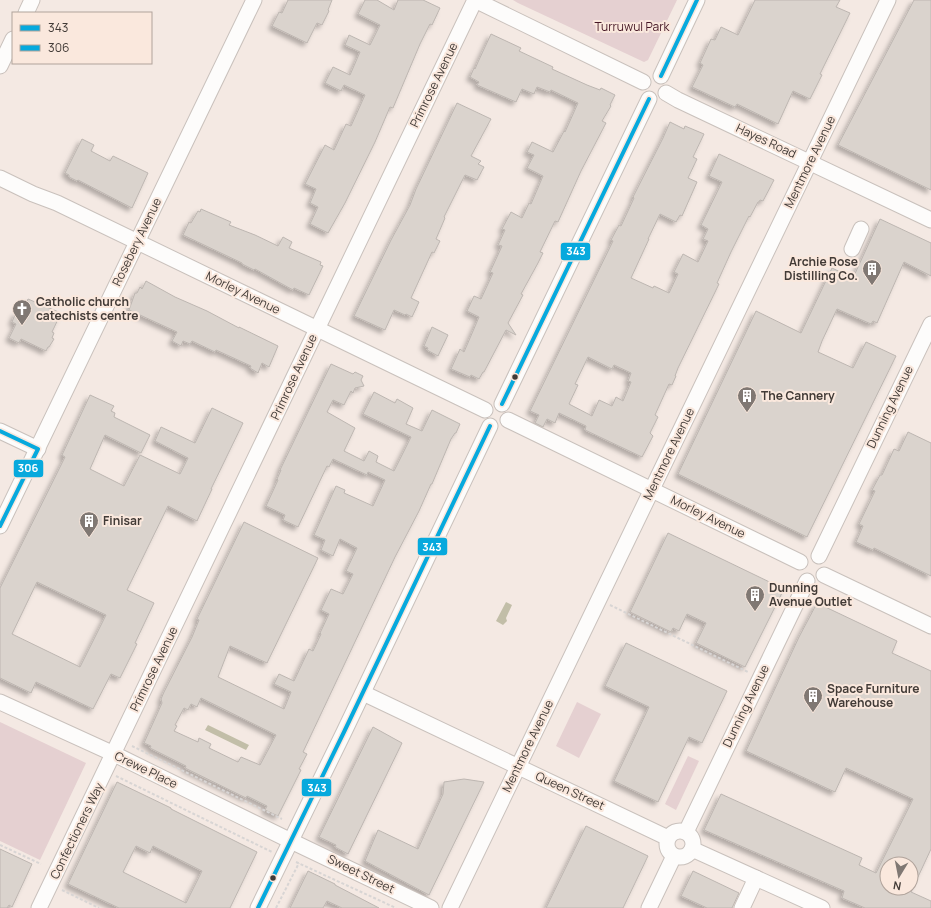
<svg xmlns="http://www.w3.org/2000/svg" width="931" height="908" viewBox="0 0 931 908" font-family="Manrope,sans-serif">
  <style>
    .green { fill: #e5d0d1 }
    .water { fill: #c2bea8 }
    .building { fill: #dad3cd; stroke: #bdb6b1; fill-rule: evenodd; filter: url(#shadow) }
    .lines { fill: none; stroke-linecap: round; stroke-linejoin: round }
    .minor-casing { stroke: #c9c1bc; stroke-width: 17 }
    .path { stroke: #d8d5d4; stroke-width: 2; stroke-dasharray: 3 2; stroke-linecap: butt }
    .minor { stroke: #fdfcfb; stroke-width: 15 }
    .bus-1-casing { stroke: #fae8dd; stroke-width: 7 }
    .bus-2-casing { stroke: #fae8dd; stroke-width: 7 }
    .bus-1 { stroke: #07a9dd; stroke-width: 4 }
    .bus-2 { stroke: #07a9dd; stroke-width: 4 }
    .bus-dot { fill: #423b37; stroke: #fae8dd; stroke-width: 1.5 }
    .labels { text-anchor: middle; stroke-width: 4; stroke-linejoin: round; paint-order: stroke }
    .park-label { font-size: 12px; fill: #461826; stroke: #fae8dd }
    .street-label { font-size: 12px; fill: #423b37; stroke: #fae8dd }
    .poi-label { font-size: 12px; font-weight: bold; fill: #423b37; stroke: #fae8dd; text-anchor: start }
    .line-badge { stroke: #fae8dd; stroke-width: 1.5 }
    .badge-label { font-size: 11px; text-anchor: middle; font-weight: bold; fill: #fff }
  </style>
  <defs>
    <filter id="shadow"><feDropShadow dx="-3.5" dy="3.5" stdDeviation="2" flood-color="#0004"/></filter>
  </defs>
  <rect width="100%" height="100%" fill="#f4e9e3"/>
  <g class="green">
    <polygon points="513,0 677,0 648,60 644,62 518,3"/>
    <polygon points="577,702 601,714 579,758 556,746"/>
    <polygon points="0,722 86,763 40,860 0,841"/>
    <polygon points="688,756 699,761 676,810 665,804"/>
  </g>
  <g class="water">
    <polygon points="506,602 512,605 506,618 507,621 503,625 496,621"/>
    <polygon points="208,725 249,745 246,750 205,730"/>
  </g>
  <g class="building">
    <polygon points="288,0 332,0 328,10 329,11 322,25 317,23 307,43 272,26 279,12 282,13"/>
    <polygon points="365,0 377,0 394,10 398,0 423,0 440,8 432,25 430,24 420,44 393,108 390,107 375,142 345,203 328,233 310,224 318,207 310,203 316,189 305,184 325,145 334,150 346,124 351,126 365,95 344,85 341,91 325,83 333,67 350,75 360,52 345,45 349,35 370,45 380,25 358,14"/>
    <polygon points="755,0 840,0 836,7 850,13 820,74 822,75 810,99 793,91 778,124 737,104 735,107 692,87 703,65 700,63 711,39 715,40 721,27 738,35"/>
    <polygon points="914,0 931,0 931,190 838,145"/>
    <polygon points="491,34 521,48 519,51 553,67 552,69 587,85 600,90 601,88 615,95 610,105 611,106 602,121 606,123 581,171 558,222 555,221 540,252 543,253 538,263 521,294 523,295 508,323 516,335 506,330 484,372 483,372 479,379 471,375 470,377 451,369 460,349 464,352 479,317 467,311 474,296 481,299 493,273 490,272 502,246 498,245 505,230 502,229 511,212 522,218 529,203 531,204 543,176 527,168 534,155 527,152 532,142 553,152 564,131 565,132 578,103 551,90 550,92 537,87 534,94 522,89 516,102 477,85 479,82 470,77 474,68 475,69 478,62"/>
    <polygon points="457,103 491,119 471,156 481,161 478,164 484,167 477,180 465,175 444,217 445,218 436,239 440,241 434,253 432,252 411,298 419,302 412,317 406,314 405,315 394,310 385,330 354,316 391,240 410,205 416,189"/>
    <path d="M670,122L684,129L685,126L704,134L693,157L697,159L688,178L697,182L682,216L680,215L676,222L660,214L648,239H649L631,278L653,288L654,286L669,293L678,274L674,272L683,254L698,262L708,241L703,239L708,229L701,225L722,182L709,176L719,154L774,180L763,201L760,200L759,202H758L750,217L749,216L731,252L717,283L719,284L678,368L675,376H676L672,385L669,384L655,415L658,417L650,433L653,436L642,457L585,430L586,426L559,413L555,423L547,419L543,427L535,423L539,415L530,411L613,241L611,240L619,225L621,226L634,198L633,197L663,138ZM588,357L612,369L614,365L631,373L628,381L631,382L623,401L616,397L612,406L599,400L592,416L569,404L578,385L575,384Z"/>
    <polygon points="82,139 94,145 91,151 110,161 113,156 148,173 132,208 78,180 77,181 69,177 69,175 65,173"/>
    <polygon points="201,209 231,222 229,225 255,235 278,246 283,237 292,242 289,248 321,262 320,265 323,266 309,295 294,288 293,290 255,269 254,270 242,264 242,263 183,235 189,222 191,223 198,211 200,212"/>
    <polygon points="880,219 931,243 931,276 904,262 877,323 873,321 871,324 837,309 822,341 818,352 853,368 866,342 896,356 807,537 678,474 756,311 801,333 832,268 853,278"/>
    <polygon points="146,281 175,297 207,311 239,328 239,327 278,346 269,367 262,363 258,373 250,368 251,366 216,350 215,352 192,341 190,344 183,341 181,346 172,341 177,332 129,310 135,293 137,293 140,287 142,289"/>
    <polygon points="28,299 61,313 52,332 54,333 52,338 54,339 49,347 48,347 46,351 21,339 19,343 9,338 16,324 12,322 16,312 21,315"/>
    <polygon points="432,327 448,335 438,356 427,350 428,348 424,346"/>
    <path d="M331,364L353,374L355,372L363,376L361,380L364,386L355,388L353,393L351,391L344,405L333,400L327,412L355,428L344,451L364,461L369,451L378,456L376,462L394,471L411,437L363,414L374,392L395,403L397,399L413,408L406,424L422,431L432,410L460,424L456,433H455L451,439L432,484H431L419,511L395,557L303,752L307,754L299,769L301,770L278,816L265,810L267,806L247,796L246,798L185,768L186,766L150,748L151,746L144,743L162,703L161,699L164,692L192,637L199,620L197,619L244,522L318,558L267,663L230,646L218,677L284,709L291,692L274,684L279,674L294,681L309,649L313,651L321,634L320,633L329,614L321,610L331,589L343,594L353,574L346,571L357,548L340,539L333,556L321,550L325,540L314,535L336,486L345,490L344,493L373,506L385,480L368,472L367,475L333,459L329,467L327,466L298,527L283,520L285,515L266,506L278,480L277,479L281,470H280ZM201,698L276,735L260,765L241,757L238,762L209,748L211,744L199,738L198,742L174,731L177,726L175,725L184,708L188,710L191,704L197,707Z"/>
    <path d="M90,395L114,406L111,411L115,413L114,417L150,435L141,453L105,435L90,469L124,486L140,455L180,474L188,458L155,441L161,427L195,443L212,408L243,423L211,489H212L197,521L168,506L127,590L154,603L135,643L137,644L120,678L111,674L93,709L36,682L31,693L0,678V588L65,457L62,455ZM37,582L106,615L80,667L12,634Z"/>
    <polygon points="908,432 931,443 931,576 874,548 873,550 856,542 863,526 859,524 875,491 872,490 880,475 882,475 894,449 899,451"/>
    <polygon points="668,533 784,589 745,667 696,643 706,623 687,614 679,631 673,628 671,632 630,612"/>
    <path d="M817,603L897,641L892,653L931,671V849L911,892L931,901V908H865L842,898L844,891L704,830L721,794L862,858L859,865L876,873L913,799L846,768L835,792L746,751L799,637ZM887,864H911V888H887Z"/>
    <polygon points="626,643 727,691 702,743 689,737 658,802 614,781 649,707 605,686"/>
    <polygon points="373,727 402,743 348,854 335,847 336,845 319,837"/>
    <polygon points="464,779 484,782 429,895 365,861 378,830 418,849 443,794 444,782"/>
    <path d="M117,782L171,808V809L257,852L230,908H119L68,884ZM136,846L150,853L153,846L202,871L186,903L123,872Z"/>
    <polygon points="586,826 648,856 623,908 546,908"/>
    <polygon points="0,849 32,864 12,907 9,905 7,908 0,908"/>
    <polygon points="308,871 335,884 335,885 379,908 342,908 327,901 323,908 290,908"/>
    <polygon points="693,871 739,893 732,908 707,908 681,896"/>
  </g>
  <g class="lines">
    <g class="minor-casing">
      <g id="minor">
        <polyline points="475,0 643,82"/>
        <polyline points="26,13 32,0"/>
        <polyline points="0,66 13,39"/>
        <polyline points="661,76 697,0"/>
        <polyline points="666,93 678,100 931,220"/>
        <polyline points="0,178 33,194 57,203 485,410"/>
        <polyline points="852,249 861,229"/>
        <polyline points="502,404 649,99"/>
        <polyline points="508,420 800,562"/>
        <polyline points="0,431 38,449"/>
        <polyline points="0,526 254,0"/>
        <polyline points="819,556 931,324"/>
        <polyline points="824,575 931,626"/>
        <polyline points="363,693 668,838"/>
        <polyline points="0,702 114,754 291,841 431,908"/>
        <circle cx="680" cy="844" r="13"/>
        <polyline points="686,832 807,581"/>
        <polyline points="692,849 822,908"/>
        <polyline points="39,908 475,0"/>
        <polyline points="258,908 344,732 490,426"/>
        <polyline points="450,908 888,0"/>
        <polyline points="649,908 674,856"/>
        <polyline points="742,908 756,878"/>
      </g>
    </g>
    <g class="path">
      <polyline points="610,605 748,672"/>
      <polyline points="132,746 282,819"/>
      <polyline points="116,776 272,852"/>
      <polyline points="0,845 41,864"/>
      <polyline points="296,862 396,908"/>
      <polyline points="62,890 99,908"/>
      <polyline points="276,908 299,863"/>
    </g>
    <use href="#minor" class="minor"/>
    <g class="bus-1-casing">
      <g id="bus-1">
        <polyline points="661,76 697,0"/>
        <polyline points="502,404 649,99"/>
        <polyline points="258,908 344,732 490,426"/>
      </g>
    </g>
    <g class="bus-2-casing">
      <polyline id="bus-2" points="0,431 38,449 0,526"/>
    </g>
    <use href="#bus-1" class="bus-1"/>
    <use href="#bus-2" class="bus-2"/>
  </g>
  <defs>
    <g id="building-pin" transform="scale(1)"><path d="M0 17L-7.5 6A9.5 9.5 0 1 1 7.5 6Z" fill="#807873" stroke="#fae8dd"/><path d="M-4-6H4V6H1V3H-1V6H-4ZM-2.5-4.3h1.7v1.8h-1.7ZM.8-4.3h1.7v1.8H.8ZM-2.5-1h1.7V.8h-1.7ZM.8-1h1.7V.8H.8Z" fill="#fff"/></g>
    <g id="church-pin" transform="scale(1)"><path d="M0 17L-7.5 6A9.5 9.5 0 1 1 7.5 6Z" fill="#807873" stroke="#fae8dd"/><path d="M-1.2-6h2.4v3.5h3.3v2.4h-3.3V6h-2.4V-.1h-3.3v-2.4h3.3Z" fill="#fff"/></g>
  </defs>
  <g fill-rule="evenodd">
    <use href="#building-pin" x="872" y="269"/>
    <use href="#church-pin" x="22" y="309"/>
    <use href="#building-pin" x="747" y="396"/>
    <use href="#building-pin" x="89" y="521"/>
    <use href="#building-pin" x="755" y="595"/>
    <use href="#building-pin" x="813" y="696"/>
  </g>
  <g class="bus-dot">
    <circle cx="515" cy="377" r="3.5"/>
    <circle cx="273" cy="878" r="3.5"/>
  </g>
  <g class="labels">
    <g class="park-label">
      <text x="632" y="31">Turruwul Park</text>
    </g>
    <g class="street-label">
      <text transform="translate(434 85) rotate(-64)" y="4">Primrose Avenue</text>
      <text transform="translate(766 141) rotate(25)" y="4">Hayes Road</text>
      <text transform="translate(810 162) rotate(-64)" y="4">Mentmore Avenue</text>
      <text transform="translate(137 242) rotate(-64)" y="4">Rosebery Avenue</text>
      <text transform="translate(243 293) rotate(26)" y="4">Morley Avenue</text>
      <text transform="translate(294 377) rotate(-65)" y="4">Primrose Avenue</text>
      <text transform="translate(890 407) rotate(-64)" y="4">Dunning Avenue</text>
      <text transform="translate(669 454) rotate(-64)" y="4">Mentmore Avenue</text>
      <text transform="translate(708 517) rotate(26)" y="4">Morley Avenue</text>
      <text transform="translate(154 669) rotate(-64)" y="4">Primrose Avenue</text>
      <text transform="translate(746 706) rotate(-64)" y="4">Dunning Avenue</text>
      <text transform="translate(528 746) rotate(-64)" y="4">Mentmore Avenue</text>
      <text transform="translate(146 770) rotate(26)" y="4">Crewe Place</text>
      <text transform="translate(570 791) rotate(25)" y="4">Queen Street</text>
      <text transform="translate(77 831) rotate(-64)" y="4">Confectioners Way</text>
      <text transform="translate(361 874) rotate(26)" y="4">Sweet Street</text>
    </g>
    <g class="poi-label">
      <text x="858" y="266" text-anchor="end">Archie Rose<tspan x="858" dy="14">Distilling Co.</tspan></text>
      <text x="36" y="306">Catholic church<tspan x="36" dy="14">catechists centre</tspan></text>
      <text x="761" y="400">The Cannery</text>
      <text x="103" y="525">Finisar</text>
      <text x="769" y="592">Dunning<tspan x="769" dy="14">Avenue Outlet</tspan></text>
      <text x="827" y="693">Space Furniture<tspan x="827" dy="14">Warehouse</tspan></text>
    </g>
  </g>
  <g class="line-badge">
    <rect x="560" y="242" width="31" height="19" rx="4" fill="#07a9dd"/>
    <rect x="13" y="459" width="31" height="19" rx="4" fill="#07a9dd"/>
    <rect x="417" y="537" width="31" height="19" rx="4" fill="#07a9dd"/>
    <rect x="301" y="778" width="31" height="19" rx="4" fill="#07a9dd"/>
  </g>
  <g class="badge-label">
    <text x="576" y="255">343</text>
    <text x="28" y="472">306</text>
    <text x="432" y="551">343</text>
    <text x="317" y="792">343</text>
  </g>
  <rect x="12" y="12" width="140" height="52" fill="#fae8dd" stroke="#b0a39b"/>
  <rect x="20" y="25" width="20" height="6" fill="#07a9dd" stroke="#b0a39b"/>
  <text x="48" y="32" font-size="12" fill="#423b37">343</text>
  <rect x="20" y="45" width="20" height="6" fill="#07a9dd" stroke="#b0a39b"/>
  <text x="48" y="52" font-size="12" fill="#423b37">306</text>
  <g transform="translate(899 876) rotate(190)"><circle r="19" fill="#fae8dd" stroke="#b0a39b"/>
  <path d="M0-3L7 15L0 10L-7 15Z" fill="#807873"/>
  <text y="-6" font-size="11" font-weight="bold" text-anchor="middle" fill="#423b37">N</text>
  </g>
</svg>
